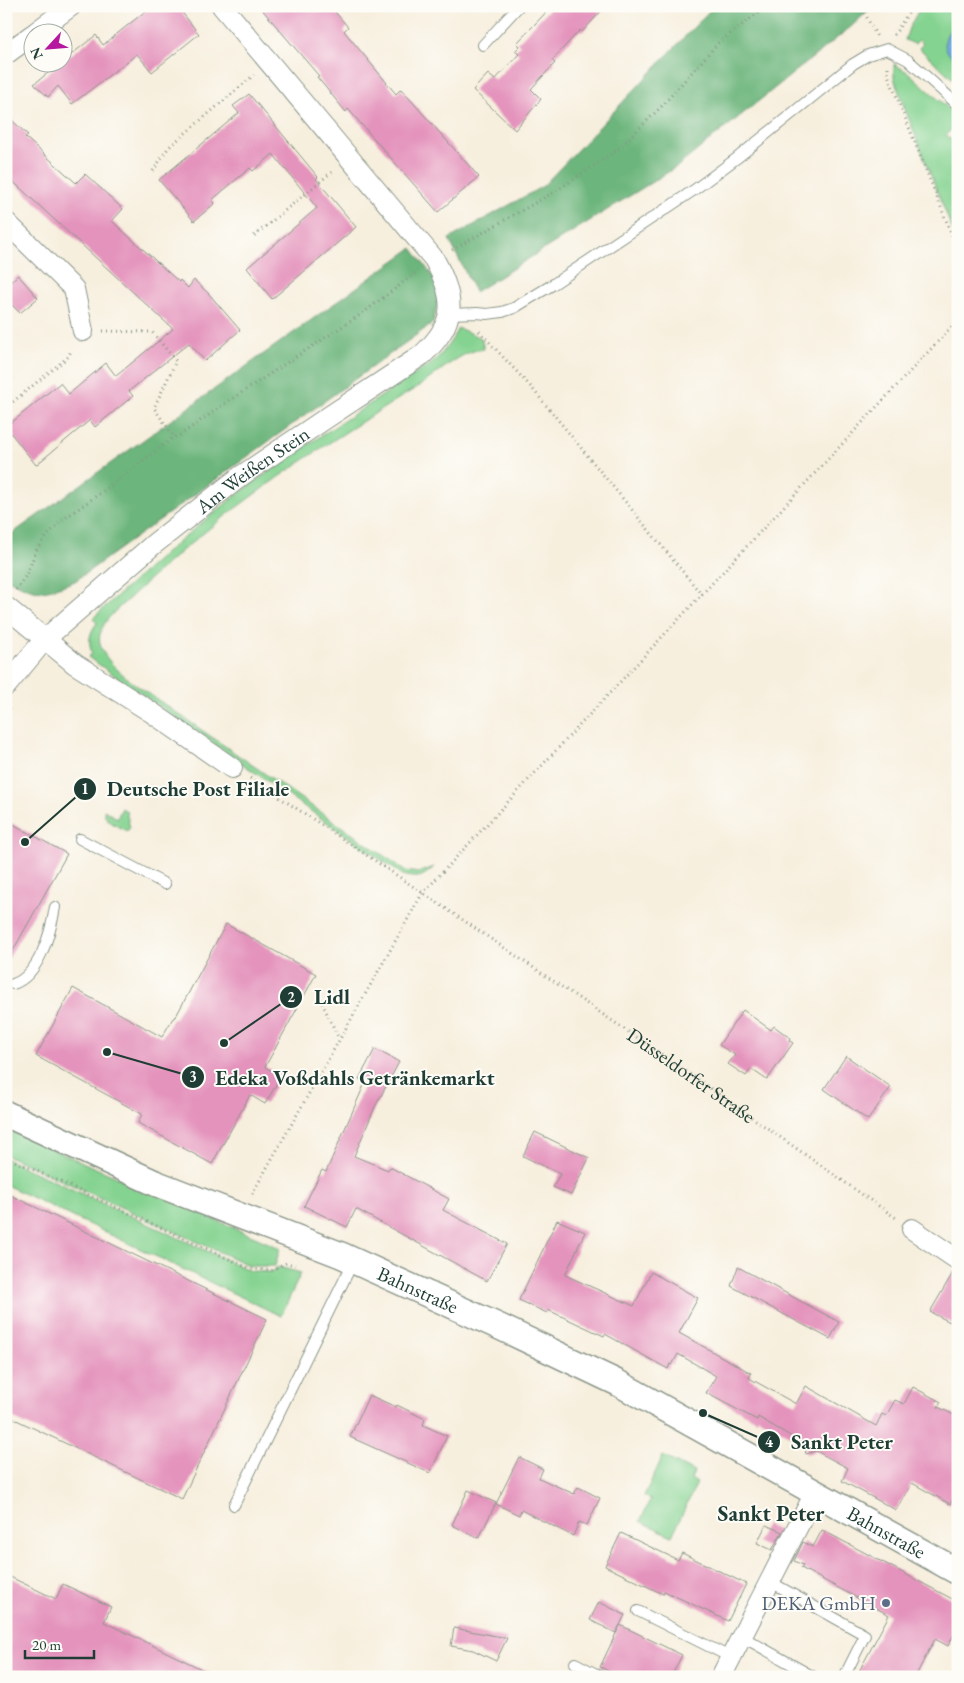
<svg xmlns="http://www.w3.org/2000/svg" width="964" height="1683" viewBox="0 0 964 1683" font-family="'EB Garamond',serif">
  <style>
    .green { fill: #85d391; stroke: #528862 }
    .forest { fill: #6cb57b; stroke: #467958 }
    .water { fill: #73ace3; stroke: #49748c }
    .building { fill: #e493bc }
    .lines { fill: none; stroke-linecap: round; stroke-linejoin: round }
    .service-casing { stroke: #8b9689; stroke-width: 12 }
    .minor-casing { stroke: #8b9689; stroke-width: 22 }
    .tertiary-casing { stroke: #8b9689; stroke-width: 28 }
    .path { stroke: #8b9689; stroke-width: 3; stroke-dasharray: 1 4; stroke-linecap: butt }
    .service { stroke: #fff; stroke-width: 10 }
    .minor { stroke: #fff; stroke-width: 20 }
    .tertiary { stroke: #fff; stroke-width: 25 }
    .service-dot { fill: #5c6f8a; stroke: #fdfcf7; stroke-width: 2 }
    .labels { text-anchor: middle; stroke-width: 4; stroke-linejoin: round; paint-order: stroke }
    .street-label { font-size: 20px; fill: #1f3d34; stroke: #fdfcf7 }
    .service-label { font-size: 20px; fill: #4e5e75; stroke: #fdfcf7; text-anchor: end }
    .quarter-label { font-size: 22px; font-weight: bold; fill: #1f3d34; stroke: #fdfcf7 }
    .leader { fill: none; stroke: #1f3d34; stroke-width: 2 }
    .callout-dot { fill: #1f3d34; stroke: #fdfcf7; stroke-width: 2 }
    .mark-label { font-size: 15px; text-anchor: middle; font-weight: bold; fill: #fff }
    .callout-label { font-size: 21px; text-anchor: middle; font-weight: bold; fill: #1f3d34; stroke: #fdfcf7; stroke-width: 4; stroke-linejoin: round; paint-order: stroke }
  </style>
  <rect width="100%" height="100%" fill="#fdfcf7"/>
  <filter id="ink" filterUnits="userSpaceOnUse"><feTurbulence type="fractalNoise" baseFrequency=".02" numOctaves="2"/><feDisplacementMap in="SourceGraphic" scale="10" xChannelSelector="R" yChannelSelector="G"/><feConvolveMatrix kernelMatrix="1 2 1 2 8 2 1 2 1" color-interpolation-filters="sRGB"/></filter>
  <filter id="wash" filterUnits="userSpaceOnUse"><feTurbulence type="fractalNoise" baseFrequency=".0096" numOctaves="4" result="noise"/><feDisplacementMap in="SourceGraphic" scale="20" xChannelSelector="R" yChannelSelector="G"/><feGaussianBlur stdDeviation="1.12" result="paint"/><feColorMatrix in="noise" values="0 0 0 0 0 0 0 0 0 0 0 0 0 0 0 0 0 1.4 0 .05"/><feComposite in="paint" operator="in"/></filter>
  <g filter="url(#wash)">
    <rect width="100%" height="100%" fill="#f7efde"/>
    <g class="green">
      <polygon points="921,6 958,6 958,79 953,79 919,48 923,44 919,40 915,44 905,40 909,28"/>
      <polygon points="894,64 909,73 958,117 958,123 946,135 958,145 958,244 905,109 894,78"/>
      <path d="M458,328L481,338L484,349C459,351 440,373 419,386C319,448 219,512 134,594C123,605 104,617 100,634C96,653 117,669 129,680L406,871L418,873L434,867C422,878 418,879 403,875L88,657L92,654C88,642 89,633 97,623L93,618C144,571 195,526 250,485C309,442 370,404 431,364C443,353 451,343 458,328Z"/>
      <path d="M122,808L126,811L130,828L127,831C118,826 104,822 104,810L117,818Z"/>
      <polygon points="6,1129 280,1248 275,1266 250,1266 6,1155"/>
      <polygon points="6,1159 251,1271 270,1272 279,1267 301,1273 281,1316 6,1185"/>
      <polygon points="663,1456 694,1472 691,1479 697,1483 672,1536 640,1521 651,1499 644,1496"/>
    </g>
    <g class="forest">
      <polygon points="714,6 873,6 852,26 678,166 475,292 449,239 543,186"/>
      <path d="M412,248L434,278L440,293L433,323L75,581C40,594 39,595 6,578V538Z"/>
    </g>
    <path class="water" d="M958,22V62C949,56 941,46 947,35C949,30 954,26 958,22Z"/>
    <g id="blocks">
      <g class="building">
        <polygon points="152,6 177,6 199,34 152,72 137,54 72,104 58,86 48,97 34,84 96,35 103,45"/>
        <polygon points="259,6 330,6 348,27 344,31 396,94 401,89 479,177 438,212 348,109 346,112 317,77 319,76"/>
        <polygon points="552,6 606,6 582,32 580,30 552,60 555,63 531,89 541,99 515,130 473,90 488,74 495,80 519,54 515,51 520,46 517,43"/>
        <polygon points="249,94 318,177 316,179 356,227 272,299 247,268 317,208 273,154 253,171 250,168 212,200 215,203 194,221 159,180 239,113 233,106"/>
        <polygon points="6,115 28,135 25,137 76,183 85,174 123,209 112,221 179,282 180,280 188,288 194,280 209,294 240,330 205,361 189,343 129,391 133,396 95,427 90,420 36,465 6,427 60,383 69,394 106,363 116,376 173,329 6,175"/>
        <polygon points="18,275 38,298 20,313 6,299 6,286"/>
        <polygon points="6,820 67,854 6,963"/>
        <polygon points="226,924 316,974 265,1067 281,1076 265,1104 250,1095 212,1164 138,1123 142,1114 36,1056 73,988 162,1037 173,1018 175,1018"/>
        <polygon points="743,1010 771,1030 774,1026 790,1038 789,1040 793,1043 767,1080 751,1069 746,1076 728,1064 735,1055 719,1045"/>
        <polygon points="375,1049 399,1062 375,1107 354,1156 388,1170 390,1167 449,1199 443,1210 507,1244 487,1281 356,1209 347,1227 304,1206 322,1170 326,1172 365,1083 359,1079"/>
        <polygon points="846,1056 891,1087 868,1120 824,1089"/>
        <polygon points="535,1132 589,1158 571,1195 553,1187 560,1174 523,1156"/>
        <polygon points="6,1193 267,1319 182,1499 6,1415"/>
        <polygon points="557,1220 585,1232 565,1275 634,1306 651,1272 698,1298 679,1333 751,1373 749,1378 796,1404 806,1386 876,1426 882,1414 886,1416 895,1400 904,1404 913,1387 941,1402 938,1407 958,1417 958,1491 950,1504 912,1483 896,1510 842,1481 848,1468 816,1451 806,1454 804,1444 758,1417 757,1420 706,1393 716,1376 678,1354 672,1365 670,1364 668,1369 605,1334 604,1336 548,1310 547,1313 519,1300"/>
        <polygon points="738,1267 839,1322 830,1339 731,1286"/>
        <polygon points="954,1271 958,1272 958,1326 930,1312"/>
        <polygon points="369,1395 396,1407 397,1405 425,1419 423,1425 447,1436 430,1473 350,1437"/>
        <polygon points="519,1457 543,1469 539,1478 574,1494 578,1487 600,1498 587,1525 579,1522 573,1536 521,1510 519,1515 496,1504"/>
        <polygon points="468,1490 496,1503 479,1538 452,1525"/>
        <polygon points="766,1525 782,1532 772,1550 757,1543"/>
        <polygon points="822,1530 958,1602 958,1627 948,1646 935,1639 915,1677 856,1677 889,1615 801,1568 803,1565 794,1561 803,1542 813,1547"/>
        <polygon points="621,1533 678,1560 682,1553 746,1584 728,1621 664,1591 663,1594 605,1566"/>
        <polygon points="6,1575 56,1599 63,1584 111,1607 104,1622 218,1677 6,1677"/>
        <polygon points="599,1602 625,1615 616,1633 590,1620"/>
        <polygon points="620,1625 682,1655 671,1677 621,1677 600,1667"/>
        <polygon points="454,1628 507,1638 496,1661 473,1650 451,1646"/>
      </g>
    </g>
  </g>
  <g filter="url(#ink)">
    <use href="#blocks" fill-opacity="0" stroke="#8b9689" stroke-width="1"/>
    <g class="lines">
      <g class="service-casing">
        <g id="service">
          <polyline points="483,45 519,6"/>
          <polyline points="448,314 477,313 487,314 502,312 514,308 552,285 694,190 737,158 853,64 868,55 887,49 908,60 958,105"/>
          <polyline points="80,839 165,884"/>
          <path d="M13,984C39,976 51,932 55,907"/>
          <polyline points="234,1505 353,1262"/>
          <polyline points="769,1581 865,1635 844,1677"/>
          <polyline points="638,1611 730,1657"/>
          <polyline points="741,1636 814,1677"/>
          <polyline points="575,1663 602,1677"/>
        </g>
      </g>
      <g class="minor-casing">
        <g id="minor">
          <polyline points="36,32 71,6"/>
          <polyline points="6,54 32,35"/>
          <polyline points="6,222 74,289 83,331"/>
          <polyline points="6,607 75,664 151,712 232,768"/>
          <path id="s2" d="M6,686L45,639L154,544L241,476L322,421L422,355C457,323 456,299 434,259L222,6"/>
          <polyline points="912,1229 958,1260"/>
          <polyline points="721,1677 815,1493"/>
        </g>
      </g>
      <g class="tertiary-casing">
        <g id="tertiary">
          <path id="s3" d="M6,1114L155,1183L341,1255L500,1327L618,1383L958,1572"/>
        </g>
      </g>
      <g class="path">
        <polyline points="857,6 865,14 877,37"/>
        <polyline points="894,35 913,6"/>
        <polyline points="888,67 888,75 958,250"/>
        <polyline points="153,171 168,148 254,75"/>
        <polyline points="254,236 333,171"/>
        <polyline points="452,250 556,191 616,151 661,107 718,43 767,6"/>
        <polyline points="103,331 152,332 176,361 154,408 174,437"/>
        <polyline points="479,331 531,387 702,595"/>
        <polyline points="9,405 68,357 72,349"/>
        <polyline points="16,590 27,574 37,548 59,522 102,492 174,437 180,435 230,400 363,313 417,272"/>
        <polyline points="6,713 13,706"/>
        <path id="s1" d="M250,778L328,829L654,1049L896,1218"/>
        <polyline points="318,994 339,1039"/>
        <polyline points="6,1157 251,1269 272,1270 286,1263 295,1265"/>
        <polyline points="252,1194 422,894 958,320"/>
      </g>
      <use href="#service" class="service"/>
      <use href="#minor" class="minor"/>
      <use href="#tertiary" class="tertiary"/>
    </g>
  </g>
  <circle class="service-dot" cx="886" cy="1603" r="5"/>
  <g class="labels">
    <g class="street-label">
      <text dy="7" stroke="none"><textPath href="#s2" startOffset="329">Am Weißen Stein</textPath></text>
      <text dy="7" stroke="none"><textPath href="#s1" startOffset="532">Düsseldorfer Straße</textPath></text>
      <text dy="7" stroke="none"><textPath href="#s3" startOffset="448">Bahnstraße</textPath></text>
      <text dy="7" stroke="none"><textPath href="#s3" startOffset="976">Bahnstraße</textPath></text>
    </g>
    <g class="service-label">
      <text x="876" y="1610">DEKA GmbH</text>
    </g>
    <g class="quarter-label">
      <text x="771" y="1521">Sankt Peter</text>
    </g>
  </g>
  <path class="leader" d="M25 842L85 789M224 1043L291 997M107 1052L193 1077M703 1413L769 1442"/>
  <g class="callout-dot">
    <circle cx="25" cy="842" r="5"/>
    <circle cx="224" cy="1043" r="5"/>
    <circle cx="107" cy="1052" r="5"/>
    <circle cx="703" cy="1413" r="5"/>
    <circle cx="85" cy="789" r="12"/>
    <circle cx="291" cy="997" r="12"/>
    <circle cx="193" cy="1077" r="12"/>
    <circle cx="769" cy="1442" r="12"/>
  </g>
  <g class="mark-label">
    <text x="85" y="794">1</text>
    <text x="291" y="1002">2</text>
    <text x="193" y="1082">3</text>
    <text x="769" y="1447">4</text>
  </g>
  <g class="callout-label">
    <text x="198" y="796">Deutsche Post Filiale</text>
    <text x="332" y="1004">Lidl</text>
    <text x="355" y="1085">Edeka Voßdahls Getränkemarkt</text>
    <text x="842" y="1449">Sankt Peter</text>
  </g>
  <rect width="964" height="1683" fill="none" stroke="#fdfcf7" stroke-width="25"/>
  <g transform="translate(48 48) rotate(244)"><circle r="24" fill="#fdfcf7" stroke="#a4b0a9"/>
  <path d="M0-4L9 19L0 12L-9 19Z" fill="#b5179e"/>
  <text y="-8" font-size="14" font-weight="bold" text-anchor="middle" fill="#1f3d34">N</text>
  </g>
  <path d="M25 1650v8h69v-8" fill="none" stroke="#1f3d34" stroke-width="2.5"/>
  <text x="32" y="1650" font-size="15" fill="#1f3d34" stroke="#fdfcf7" stroke-width="4" paint-order="stroke">20 m</text>
</svg>
